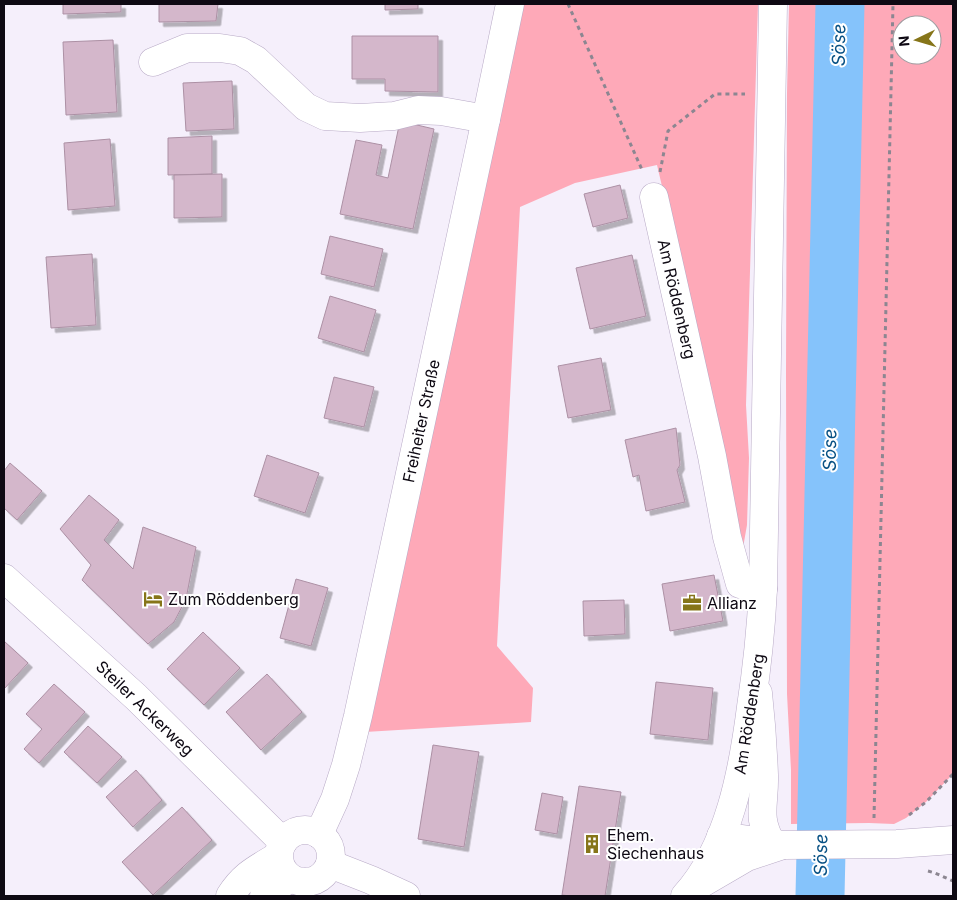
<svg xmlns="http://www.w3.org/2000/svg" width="957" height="900" viewBox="0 0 957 900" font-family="Inter,sans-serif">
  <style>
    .green { fill: #fea9b8; fill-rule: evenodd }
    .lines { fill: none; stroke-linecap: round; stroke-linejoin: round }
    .river { stroke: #85c3fb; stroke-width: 49 }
    .building { fill: #d4b7cb; stroke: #ac90a4; filter: url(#shadow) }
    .minor-casing { stroke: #b8aac6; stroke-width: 29 }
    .major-casing { stroke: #b8aac6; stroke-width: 29 }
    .path { stroke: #8c8691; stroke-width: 3; stroke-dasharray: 4 4; stroke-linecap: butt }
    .minor { stroke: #fff; stroke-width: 28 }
    .major { stroke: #fff; stroke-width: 28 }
    .labels { text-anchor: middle; stroke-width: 4; stroke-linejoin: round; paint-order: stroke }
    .street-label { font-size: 16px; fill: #0e0913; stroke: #fff }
    .poi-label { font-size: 16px; fill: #0e0913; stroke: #fff; text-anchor: start }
    .water-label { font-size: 18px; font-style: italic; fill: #085184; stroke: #fff }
  </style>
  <defs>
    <filter id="shadow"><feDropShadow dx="4.5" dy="4.5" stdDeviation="0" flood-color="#0004"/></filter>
  </defs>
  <rect width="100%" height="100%" fill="#f5effb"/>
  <g class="green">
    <polygon points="518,4 758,4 746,405 749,458 747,525 741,559 725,453 657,165 575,183 520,207 497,646 533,688 531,722 365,732"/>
    <path d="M789,4H953V774L926,802L906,818L894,824L869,823L791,824V770L787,694L786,374L787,93ZM902,25H932V55H902Z"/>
  </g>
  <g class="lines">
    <polyline class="river" points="820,896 840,4"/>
  </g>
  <g class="building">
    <polygon points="63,4 121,4 121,12 63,14"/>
    <polygon points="159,4 218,4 216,21 159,22"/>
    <polygon points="385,4 418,4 418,9 385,10"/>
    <polygon points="352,36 438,36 438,92 385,91 385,79 352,79"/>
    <polygon points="113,40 117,112 66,115 63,42"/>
    <polygon points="232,81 234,129 186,131 183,83"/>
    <polygon points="400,121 434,129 413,229 340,214 356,140 382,145 376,175 388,178"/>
    <polygon points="212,136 212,174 168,175 168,138"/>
    <polygon points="110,139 115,206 68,210 64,143"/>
    <polygon points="222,174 222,217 174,218 174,175"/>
    <polygon points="620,185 628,218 593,227 584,194"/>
    <polygon points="330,236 383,249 374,287 321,274"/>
    <polygon points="92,254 96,325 51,328 46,257"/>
    <polygon points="632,255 646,316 590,329 576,268"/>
    <polygon points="330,296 376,310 364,352 318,338"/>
    <polygon points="601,358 611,410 568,418 558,366"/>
    <polygon points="334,377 374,387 364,427 324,418"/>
    <polygon points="676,428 680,465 677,470 685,502 646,511 639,475 633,477 625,440"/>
    <polygon points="267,455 319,473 305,513 254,496"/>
    <polygon points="10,463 42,491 17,520 4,508 4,471"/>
    <polygon points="89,495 119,520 104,540 133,569 143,527 196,547 186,599 174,622 148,644 82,580 91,565 60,529"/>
    <polygon points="714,575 723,621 670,631 662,584"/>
    <polygon points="296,579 328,588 311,646 280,638"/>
    <polygon points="624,600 625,634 584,636 583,601"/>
    <polygon points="203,632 240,668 204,705 167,669"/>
    <polygon points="4,641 28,663 4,689"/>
    <polygon points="267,674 302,712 261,750 226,712"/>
    <polygon points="656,682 713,688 708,740 650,734"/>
    <polygon points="54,684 85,712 39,763 24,749 42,729 26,714"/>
    <polygon points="88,726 122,757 97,783 64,752"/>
    <polygon points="433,745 479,752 464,847 418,839"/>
    <polygon points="136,770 162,800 133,827 106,797"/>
    <polygon points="579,786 621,792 605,896 570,896 562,895"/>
    <polygon points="542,793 563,797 557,834 535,830"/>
    <polygon points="182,807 212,840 153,895 122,862"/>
  </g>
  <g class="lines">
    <g class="minor-casing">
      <g id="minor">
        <polyline points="153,62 187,48 220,48 240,51 256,60 306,107 325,116 360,118 394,116 418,110 441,111 486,119"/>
        <polyline points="654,197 712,456 727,537 740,584 763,589"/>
        <polyline points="4,578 136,697 283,842"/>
        <path d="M758,693C761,720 763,748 764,775C765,804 756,817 772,844"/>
        <circle cx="305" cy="856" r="26"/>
        <polyline points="319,834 335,799 346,765 358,716 486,119 510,4"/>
        <polyline points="721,836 784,845 897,844 953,840"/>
        <polyline points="330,864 371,880 406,896"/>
        <polyline points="692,889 747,857 780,846"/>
        <path d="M230,896C244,874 257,869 278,856"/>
        <polyline points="264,896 290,878"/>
      </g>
    </g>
    <g class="major-casing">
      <path id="major" d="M685,896C729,848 743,770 751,707C757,668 761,629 763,589L773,4"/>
    </g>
    <g class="path">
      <polyline points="568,4 643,172"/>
      <polyline points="660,172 668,131 715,94 745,94"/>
      <polyline points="909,815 926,802 953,774"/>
      <polyline points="874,818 893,4"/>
      <polyline points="928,871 935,873 953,881"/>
    </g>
    <use href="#minor" class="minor"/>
    <use href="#major" class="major"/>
  </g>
  <defs>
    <g id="hotel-bare" transform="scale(1.5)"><path d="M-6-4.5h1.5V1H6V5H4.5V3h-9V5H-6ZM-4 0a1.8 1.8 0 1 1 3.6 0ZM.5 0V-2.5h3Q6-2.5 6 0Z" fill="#867519" stroke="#fff" stroke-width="2.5" paint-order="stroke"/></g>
    <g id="office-bare" transform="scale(1.5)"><path d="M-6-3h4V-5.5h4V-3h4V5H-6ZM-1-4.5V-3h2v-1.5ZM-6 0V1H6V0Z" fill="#867519" stroke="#fff" stroke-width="2.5" paint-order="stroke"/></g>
    <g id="building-bare" transform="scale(1.5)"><path d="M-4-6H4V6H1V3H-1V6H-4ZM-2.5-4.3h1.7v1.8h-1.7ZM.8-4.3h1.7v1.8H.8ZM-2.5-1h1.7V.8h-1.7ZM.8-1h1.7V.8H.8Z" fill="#867519" stroke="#fff" stroke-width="2.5" paint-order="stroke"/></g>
  </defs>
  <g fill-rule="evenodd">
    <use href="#hotel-bare" x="153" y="599"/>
    <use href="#office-bare" x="692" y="603"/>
    <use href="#building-bare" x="592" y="844"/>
  </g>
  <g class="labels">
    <g class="street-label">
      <text transform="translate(677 299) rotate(77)" y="6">Am Röddenberg</text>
      <text transform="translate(421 421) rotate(-78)" y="6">Freiheiter Straße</text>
      <text transform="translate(145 708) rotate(44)" y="6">Steiler Ackerweg</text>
      <text transform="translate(749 714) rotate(-81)" y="6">Am Röddenberg</text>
    </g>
    <g class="poi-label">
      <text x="168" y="605">Zum Röddenberg</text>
      <text x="707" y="609">Allianz</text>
      <text x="607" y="841">Ehem.<tspan x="607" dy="18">Siechenhaus</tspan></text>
    </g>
    <g class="water-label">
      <text transform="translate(839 45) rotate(-89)" y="6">Söse</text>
      <text transform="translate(830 450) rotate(-89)" y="6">Söse</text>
      <text transform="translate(821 855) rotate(-89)" y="6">Söse</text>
    </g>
  </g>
  <rect width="957" height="900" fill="none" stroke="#0e0913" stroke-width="10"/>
  <g transform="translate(917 40) rotate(265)"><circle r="24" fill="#ffffff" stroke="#9f9da1"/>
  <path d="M0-4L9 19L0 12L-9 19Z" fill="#867519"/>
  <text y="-8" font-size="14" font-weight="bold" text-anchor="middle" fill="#0e0913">N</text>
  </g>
</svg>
